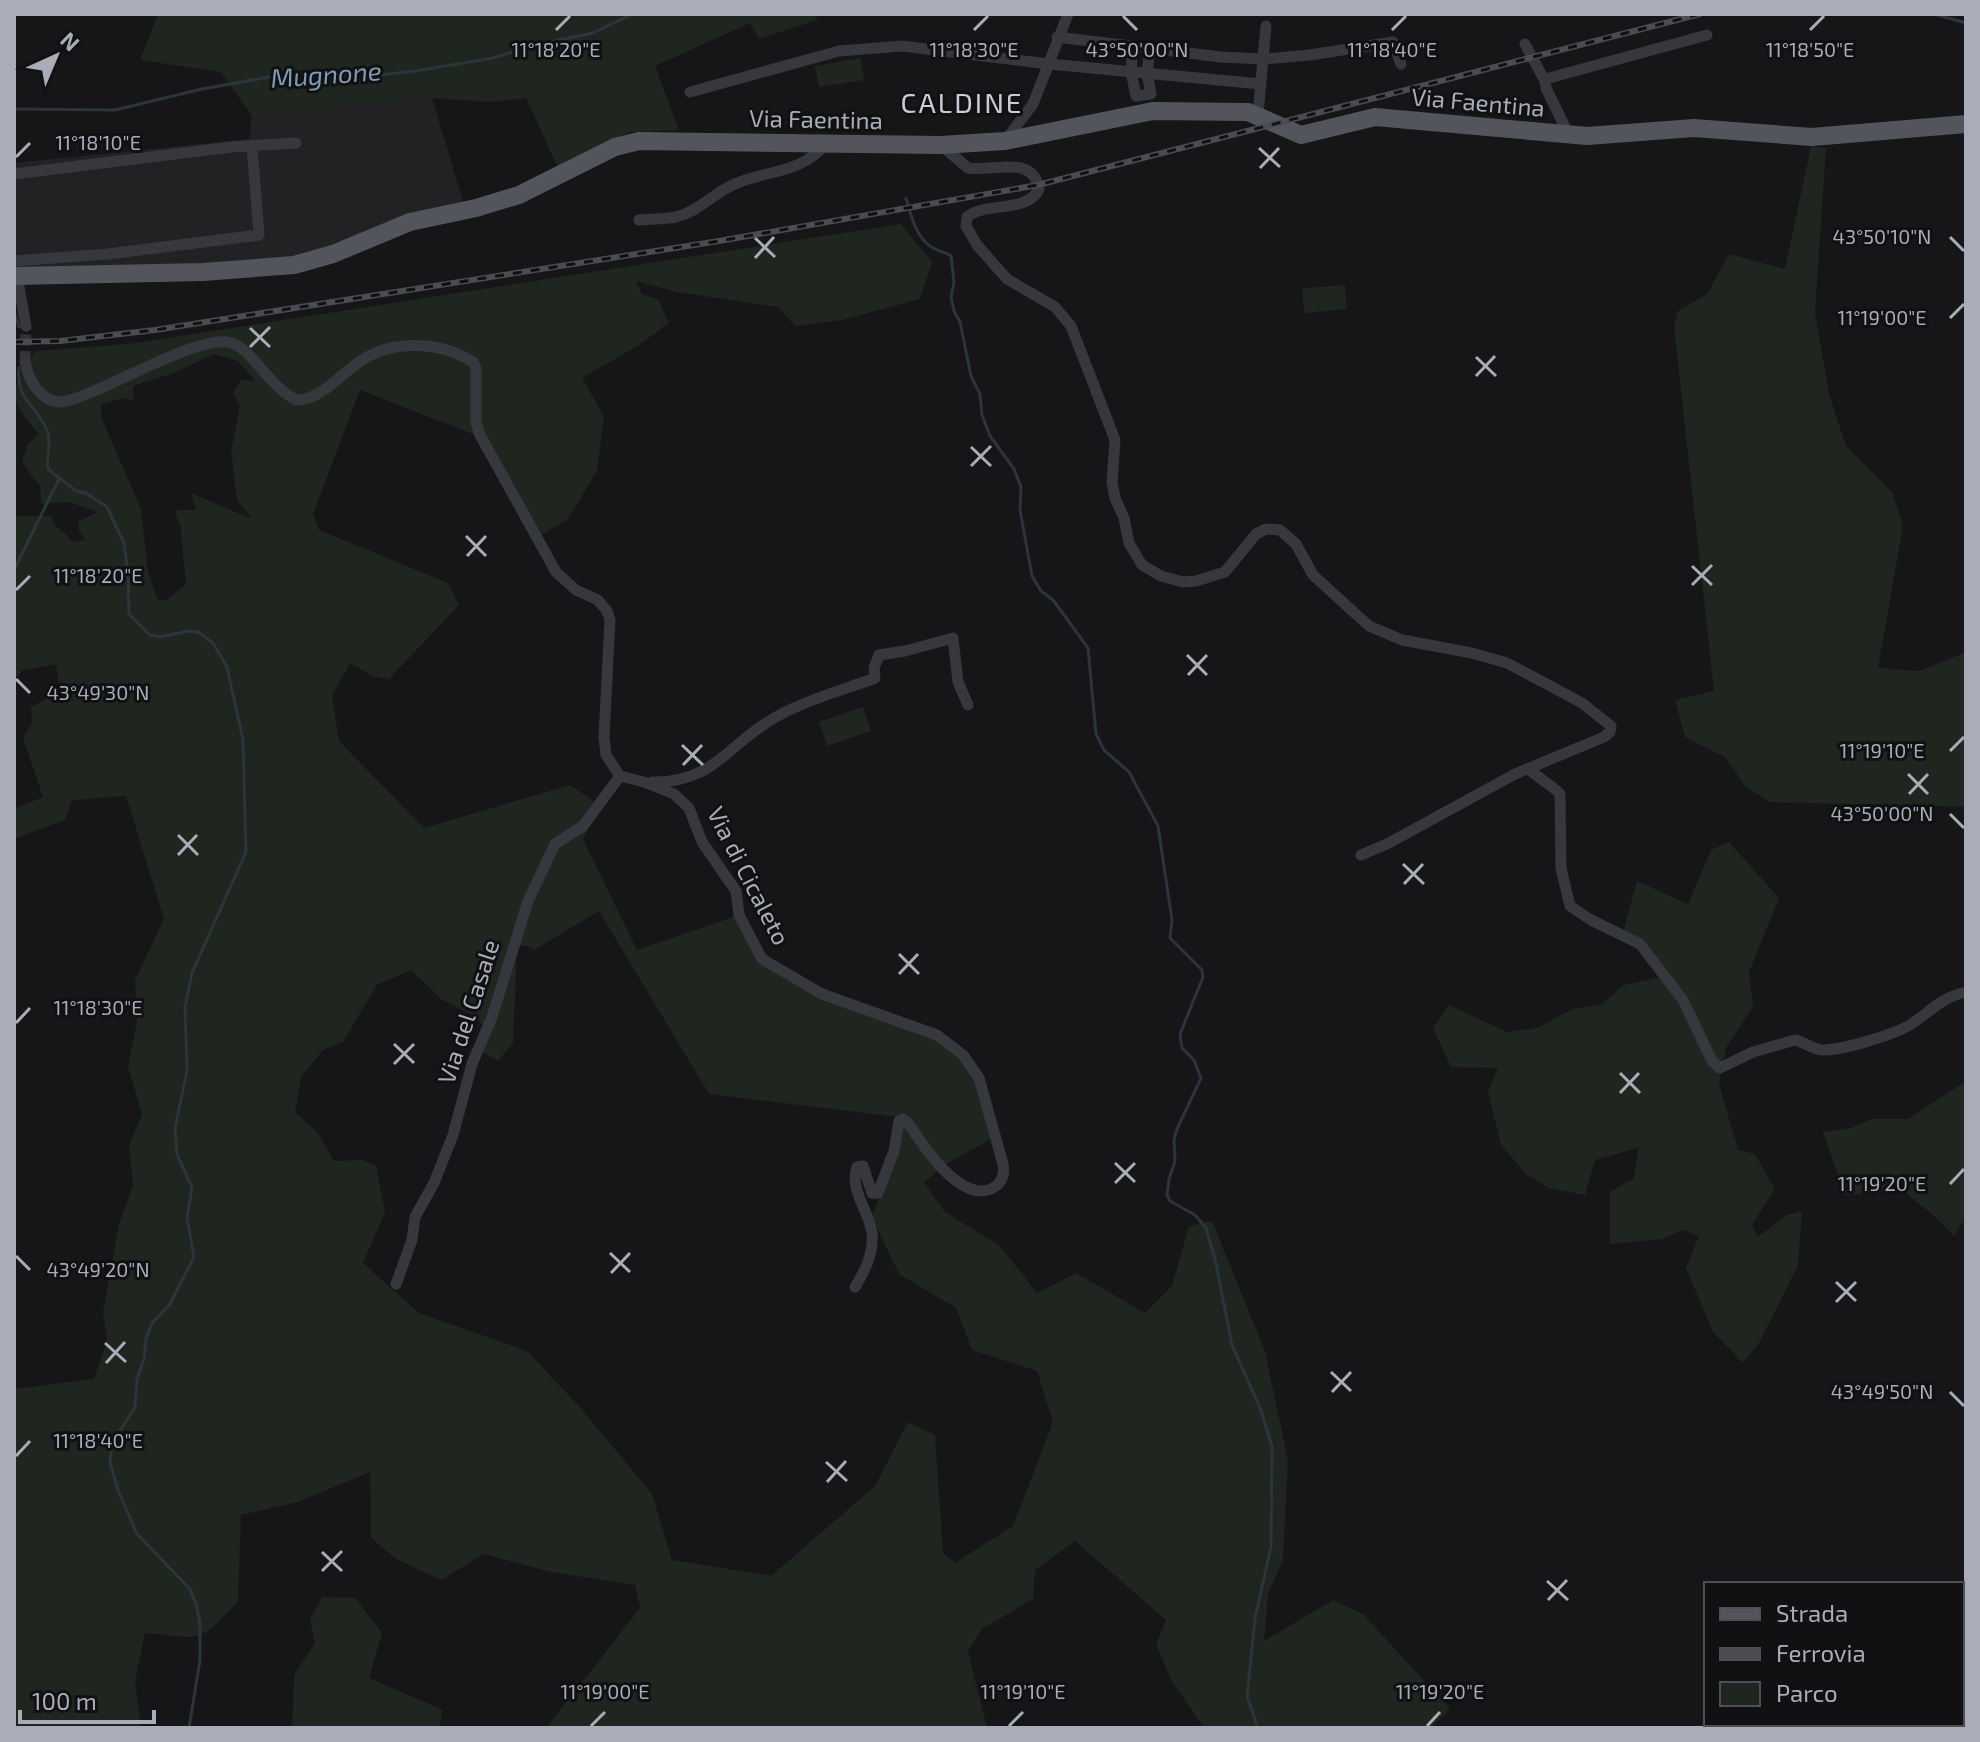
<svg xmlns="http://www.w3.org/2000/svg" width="1980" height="1742" viewBox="0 0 1980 1742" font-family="'Exo 2',sans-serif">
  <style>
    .built { fill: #222225 }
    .green { fill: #1e261f; fill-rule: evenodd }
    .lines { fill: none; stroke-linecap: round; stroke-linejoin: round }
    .stream { stroke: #2c353c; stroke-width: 3 }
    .street-tunnel { stroke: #333438; stroke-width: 11; stroke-dasharray: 11 5.5; stroke-linecap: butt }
    .street { stroke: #37383d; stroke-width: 11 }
    .primary { stroke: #53555c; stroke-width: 18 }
    .rail-casing { stroke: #4a4c52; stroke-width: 6 }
    .rail { stroke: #111113; stroke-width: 3; stroke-dasharray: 9; stroke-linecap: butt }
    .ticks { fill: none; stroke: #a8adb8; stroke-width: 3 }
    .labels { text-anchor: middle; stroke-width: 6; stroke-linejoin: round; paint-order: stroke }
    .street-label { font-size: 24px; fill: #a8adb8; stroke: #111113 }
    .water-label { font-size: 26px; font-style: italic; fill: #7f9bb3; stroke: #111113 }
    .quarter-label { font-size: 28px; letter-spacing: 2px; fill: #c9ccd4; stroke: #111113 }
    .ticks-label { font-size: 20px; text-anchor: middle; fill: #a8adb8; stroke: #111113; stroke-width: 6; stroke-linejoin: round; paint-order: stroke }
  </style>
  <rect width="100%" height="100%" fill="#161618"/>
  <polygon class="built" points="432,98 468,218 416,229 333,261 14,282 14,163 249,139 252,116"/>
  <g class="green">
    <polygon points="158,14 815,14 817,20 759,39 750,23 655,66 679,130 630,132 558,168 526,98 489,102 432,98 252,116 221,72 140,60"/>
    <polygon points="860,58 864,80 819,87 815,66"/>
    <polygon points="1811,146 1826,148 1815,313 1829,394 1846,446 1892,492 1903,526 1878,668 1919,671 1966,652 1966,807 1770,802 1745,786 1725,757 1685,737 1675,700 1714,691 1674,327 1678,311 1707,294 1729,254 1785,269"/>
    <path d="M901,224L932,262L920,299L842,320L795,326L778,307L677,292L636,281L642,294L658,299L669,323L639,345L582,378L604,416L597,471L568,519L538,537L483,438L360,390L313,514L319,530L448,583L459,605L389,679L374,677L350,663L332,696L339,741L424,828L570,785L601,806L583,839L637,950L739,915L762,960L822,994L937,1035L979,1078L994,1137L943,1166L924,1183L945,1212L1000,1246L1037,1293L1076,1273L1145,1313L1172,1286L1189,1226L1212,1221L1265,1351L1288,1461L1283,1560L1268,1594L1264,1641L1333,1600L1363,1614L1450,1709L1430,1728H1204L1171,1680L1156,1644L1166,1620L1075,1541L1035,1570L1033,1599L982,1629L968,1651L987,1728H546L640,1608L635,1585L551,1572L484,1554L441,1580L396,1559L371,1538L370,1472L298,1502L241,1515L238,1601C196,1647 203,1637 145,1633L135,1681L141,1728H14V1389L94,1379L107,1340L103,1312L119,1224L133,1185L129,1146L142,1114L128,1067L137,1022L135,980L164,919L126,796L72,800L65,820L14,839V809L43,797L23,738L32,723L31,707L60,691L56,664L23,670L14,680V516H52L54,524L74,542L85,540L79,531L78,522L97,512L70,502L41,504L40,486L22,462L28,444L39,434C5,396 11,391 35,351L128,344ZM214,354L238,361L255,381L241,380L233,393L240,406L231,452L237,500L252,519L191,493L196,510H178L175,514L180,524L186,584L168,599L158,601L148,572L141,509L102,419L101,404L124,398L134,401L133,386L174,373ZM599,911L709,1094L898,1117L901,1140L872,1217L899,1274L956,1308L972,1350L1037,1371L1053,1422L1013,1526L955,1563L943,1553L935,1435L908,1422L875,1486L771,1576L672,1560L652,1494L578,1405L527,1351L419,1313L363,1263L385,1212L376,1166L363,1160L334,1161L318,1133L295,1112L301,1077L323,1050L343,1042L377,985L411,970L441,999L477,1018L483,1027L481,1051L498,1061L513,1043L517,947L525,945L534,950Z"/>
    <polygon points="1345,285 1347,309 1304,313 1302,288"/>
    <polygon points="863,707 871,731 827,746 819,722"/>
    <polygon points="1729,842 1779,898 1749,972 1753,1007 1726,1048 1719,1084 1738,1150 1755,1154 1775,1189 1752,1225 1758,1237 1787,1215 1802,1211 1798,1266 1759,1343 1743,1363 1713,1332 1686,1268 1699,1236 1683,1230 1662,1239 1610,1244 1610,1192 1634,1178 1638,1148 1595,1160 1585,1195 1549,1188 1527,1175 1501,1145 1488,1092 1498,1068 1451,1067 1433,1028 1449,1005 1507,1032 1537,1028 1572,1009 1602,1004 1624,985 1661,977 1668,973 1623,932 1637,881 1688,904 1711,850"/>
    <polygon points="1966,1081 1966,1217 1954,1236 1931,1213 1895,1185 1877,1193 1845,1195 1823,1132 1851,1128 1872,1119 1908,1119"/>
    <polygon points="322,1597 355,1598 382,1633 369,1678 443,1710 439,1728 292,1728 294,1675 315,1643 310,1620"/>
  </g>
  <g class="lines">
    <g class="stream">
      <polyline points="1934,14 1966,23"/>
      <polyline points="14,109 115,110 202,89 286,74 380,75 415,71 493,58 540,44 593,33 632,14"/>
      <path d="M906,198C911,215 916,239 933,248C939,252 946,252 951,256L954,282L951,297L954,311L960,322L971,376L980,394L982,415L990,436L1014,469L1021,487L1020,510L1032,576L1041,591L1053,600L1088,648L1096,734L1104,750L1129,772L1158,826L1172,920L1170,938L1202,970L1203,977L1180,1034L1182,1048L1194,1060L1201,1078L1177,1129L1174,1140L1175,1161L1169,1179L1167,1195L1170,1201L1195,1215L1206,1228L1215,1259L1232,1345L1260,1408L1272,1446L1271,1546L1255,1619L1247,1696L1258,1728"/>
      <polyline points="14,311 19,327"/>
      <path d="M19,368C16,401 36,404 47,430C52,441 46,457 48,469L76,491L86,493L107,507L124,543L128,573L129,614L150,635L160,637L188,631L198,632L213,643L227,667L243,740L246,852L192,973L185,1007L187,1071L175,1128L177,1155L192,1187L187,1218L194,1257L170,1304L152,1323L146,1339L144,1359L137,1379L135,1407L112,1444L110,1463L118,1490L137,1534L190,1589L196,1604L200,1623V1660L189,1728"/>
      <polyline points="14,570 59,479"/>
    </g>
    <polyline class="street-tunnel" points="25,362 26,326"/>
    <g class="street">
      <polyline points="1057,37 1221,57 1263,59 1310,55 1393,42 1401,64"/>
      <polyline points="1525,44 1545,81"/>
      <polyline points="1133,46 1131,72 1136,96 1151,94 1147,73 1150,48"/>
      <polyline points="690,92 839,51 902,46 1049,64 1261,84"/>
      <polyline points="1258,114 1266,26"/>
      <polyline points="1569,135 1546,88 1545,81 1549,78 1707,35"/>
      <polyline points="1005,141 1033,104 1068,14"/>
      <path d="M941,145L968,168C993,172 1034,154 1039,189C1027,214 986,201 967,217L966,226L977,245L1007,279L1055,307L1071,326L1115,440L1112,482L1115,498L1124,518L1129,543L1142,565L1161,576L1183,582L1196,581L1225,572L1256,534L1266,529L1280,530L1296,544L1313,575L1369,626L1402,640L1472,653L1507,663L1582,703L1611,726L1610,732L1604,737L1515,774L1389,843L1361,855"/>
      <polyline points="14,174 231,147 296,143"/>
      <path d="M639,220C651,219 664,219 676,217C696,212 708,199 725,189C759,169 798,177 826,144"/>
      <polyline points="14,261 108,254 259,235 252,146"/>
      <polyline points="17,276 26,326"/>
      <path d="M25,362C28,379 39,400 59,402C70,402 84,395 94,391C127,378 195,339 227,342C252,345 268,388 297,400C321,399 337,378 355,365C388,339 438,340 473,362L476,368V423L480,435L556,572L576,590L598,600L607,611L610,620L604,737L606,755L620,776L644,782L674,794L689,808L702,842L736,891L739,915L762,959L822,994L937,1035L963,1055L979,1078L1003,1164C1005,1175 1002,1184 991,1189C959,1202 923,1145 908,1123L903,1119L899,1121L894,1151L878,1193H872L863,1166L857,1167C849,1191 869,1210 872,1233C874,1253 865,1271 855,1287"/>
      <path d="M1529,769C1539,779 1551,784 1560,794L1561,868L1570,906L1591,920L1640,944L1683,1000L1712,1061L1720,1068L1753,1052L1795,1040C1805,1042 1813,1050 1824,1050C1843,1050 1897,1034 1913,1023C1933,1009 1941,998 1966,992"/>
      <path d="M652,782C715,783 727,744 776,717C806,700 843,690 875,678L874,668L879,655L905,651L953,638L958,682L968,705"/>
      <polyline points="396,1284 412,1240 415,1217 434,1183 453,1135 472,1064 492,1017 528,901 555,844 583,826 620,776"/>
    </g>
    <polyline class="primary" points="14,276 203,272 294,265 333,254 410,222 476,208 519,195 615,147 639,141 941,145 1005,141 1153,111 1248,112 1301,135 1375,117 1587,136 1694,128 1812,137 1966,124"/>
    <g class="rail-casing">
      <polyline id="rail" points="14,342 60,341 155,330 719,241 1038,185 1700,14"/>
    </g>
    <use href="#rail" class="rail"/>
  </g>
  <path class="ticks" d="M1123,16L1137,30M556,30L570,16M974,30L988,16M1392,30L1406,16M1810,30L1824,16M1259,148L1280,167M16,157L30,143M1260,168L1279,148M1950,237L1964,251M755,238L775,257M755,258L774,237M1950,318L1964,304M250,328L270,347M250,347L270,327M1476,357L1496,376M1476,376L1495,356M971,447L991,466M971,466L991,446M466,536L486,556M467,556L486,536M1692,566L1712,585M1692,585L1712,565M16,590L30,576M1187,655L1207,675M1188,675L1207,655M16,679L30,693M682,745L703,765M1950,751L1964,737M683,765L702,745M1908,774L1928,794M1909,794L1928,774M1950,814L1964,828M178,835L198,855M178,855L197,835M1403,864L1424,884M1404,884L1423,864M899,954L919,974M899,974L918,954M16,1023L30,1008M394,1044L414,1063M394,1064L414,1044M1620,1073L1640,1093M1620,1093L1639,1073M1115,1163L1135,1182M1115,1183L1135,1163M1950,1184L1964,1169M610,1253L630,1272M16,1256L30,1270M611,1273L630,1253M1836,1282L1856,1301M1836,1302L1856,1282M105,1343L126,1362M106,1363L125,1342M1331,1372L1351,1391M1332,1392L1351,1372M1950,1392L1964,1406M16,1456L30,1441M826,1462L847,1481M827,1482L846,1461M322,1552L342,1571M322,1571L342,1551M1547,1581L1568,1600M1548,1600L1567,1580M591,1726L605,1712M1009,1726L1023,1712M1427,1726L1440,1712"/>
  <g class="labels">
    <g class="street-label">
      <text transform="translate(1478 103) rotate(5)" y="8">Via Faentina</text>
      <text transform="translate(816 120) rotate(1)" y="8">Via Faentina</text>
      <text transform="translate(748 876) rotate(63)" y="8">Via di Cicaleto</text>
      <text transform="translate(469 1012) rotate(-72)" y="8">Via del Casale</text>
    </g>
    <g class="water-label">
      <text transform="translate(326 75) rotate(-4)" y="9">Mugnone</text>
    </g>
    <g class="quarter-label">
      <text x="962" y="113">CALDINE</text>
    </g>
  </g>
  <g class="ticks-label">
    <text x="1137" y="57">43°50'00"N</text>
    <text x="556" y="57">11°18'20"E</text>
    <text x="974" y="57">11°18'30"E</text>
    <text x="1392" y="57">11°18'40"E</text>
    <text x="1810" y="57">11°18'50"E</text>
    <text x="98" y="150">11°18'10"E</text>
    <text x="1882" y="244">43°50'10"N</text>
    <text x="1882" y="325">11°19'00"E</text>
    <text x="98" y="583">11°18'20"E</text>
    <text x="98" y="700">43°49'30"N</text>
    <text x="1882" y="758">11°19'10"E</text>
    <text x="1882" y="821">43°50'00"N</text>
    <text x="98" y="1015">11°18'30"E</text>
    <text x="1882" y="1191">11°19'20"E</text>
    <text x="98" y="1277">43°49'20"N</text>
    <text x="1882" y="1399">43°49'50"N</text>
    <text x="98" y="1448">11°18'40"E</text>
    <text x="605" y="1699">11°19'00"E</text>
    <text x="1023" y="1699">11°19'10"E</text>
    <text x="1440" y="1699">11°19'20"E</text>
  </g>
  <rect width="1980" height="1742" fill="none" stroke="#a8adb8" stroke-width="32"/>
  <rect x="1704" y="1582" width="260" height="144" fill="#111113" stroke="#4d4f55" stroke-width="2"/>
  <rect x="1720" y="1608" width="40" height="12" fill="#53555c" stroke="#4d4f55" stroke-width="2"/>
  <text x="1776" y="1622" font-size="24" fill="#a8adb8">Strada</text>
  <rect x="1720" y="1648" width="40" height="12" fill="#4a4c52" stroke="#4d4f55" stroke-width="2"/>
  <text x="1776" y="1662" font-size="24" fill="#a8adb8">Ferrovia</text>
  <rect x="1720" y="1682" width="40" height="24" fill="#1e261f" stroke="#4d4f55" stroke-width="2"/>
  <text x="1776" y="1702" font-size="24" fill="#a8adb8">Parco</text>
  <g transform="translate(56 56) rotate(44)" stroke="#111113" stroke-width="6" paint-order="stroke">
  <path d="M0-6L14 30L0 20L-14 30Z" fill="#a8adb8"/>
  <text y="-12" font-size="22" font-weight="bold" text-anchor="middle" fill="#a8adb8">N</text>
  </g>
  <path d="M20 1710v12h134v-12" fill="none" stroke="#a8adb8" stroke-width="4"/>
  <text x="32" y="1710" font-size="24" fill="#a8adb8" stroke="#111113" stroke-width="6" paint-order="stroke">100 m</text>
</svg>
